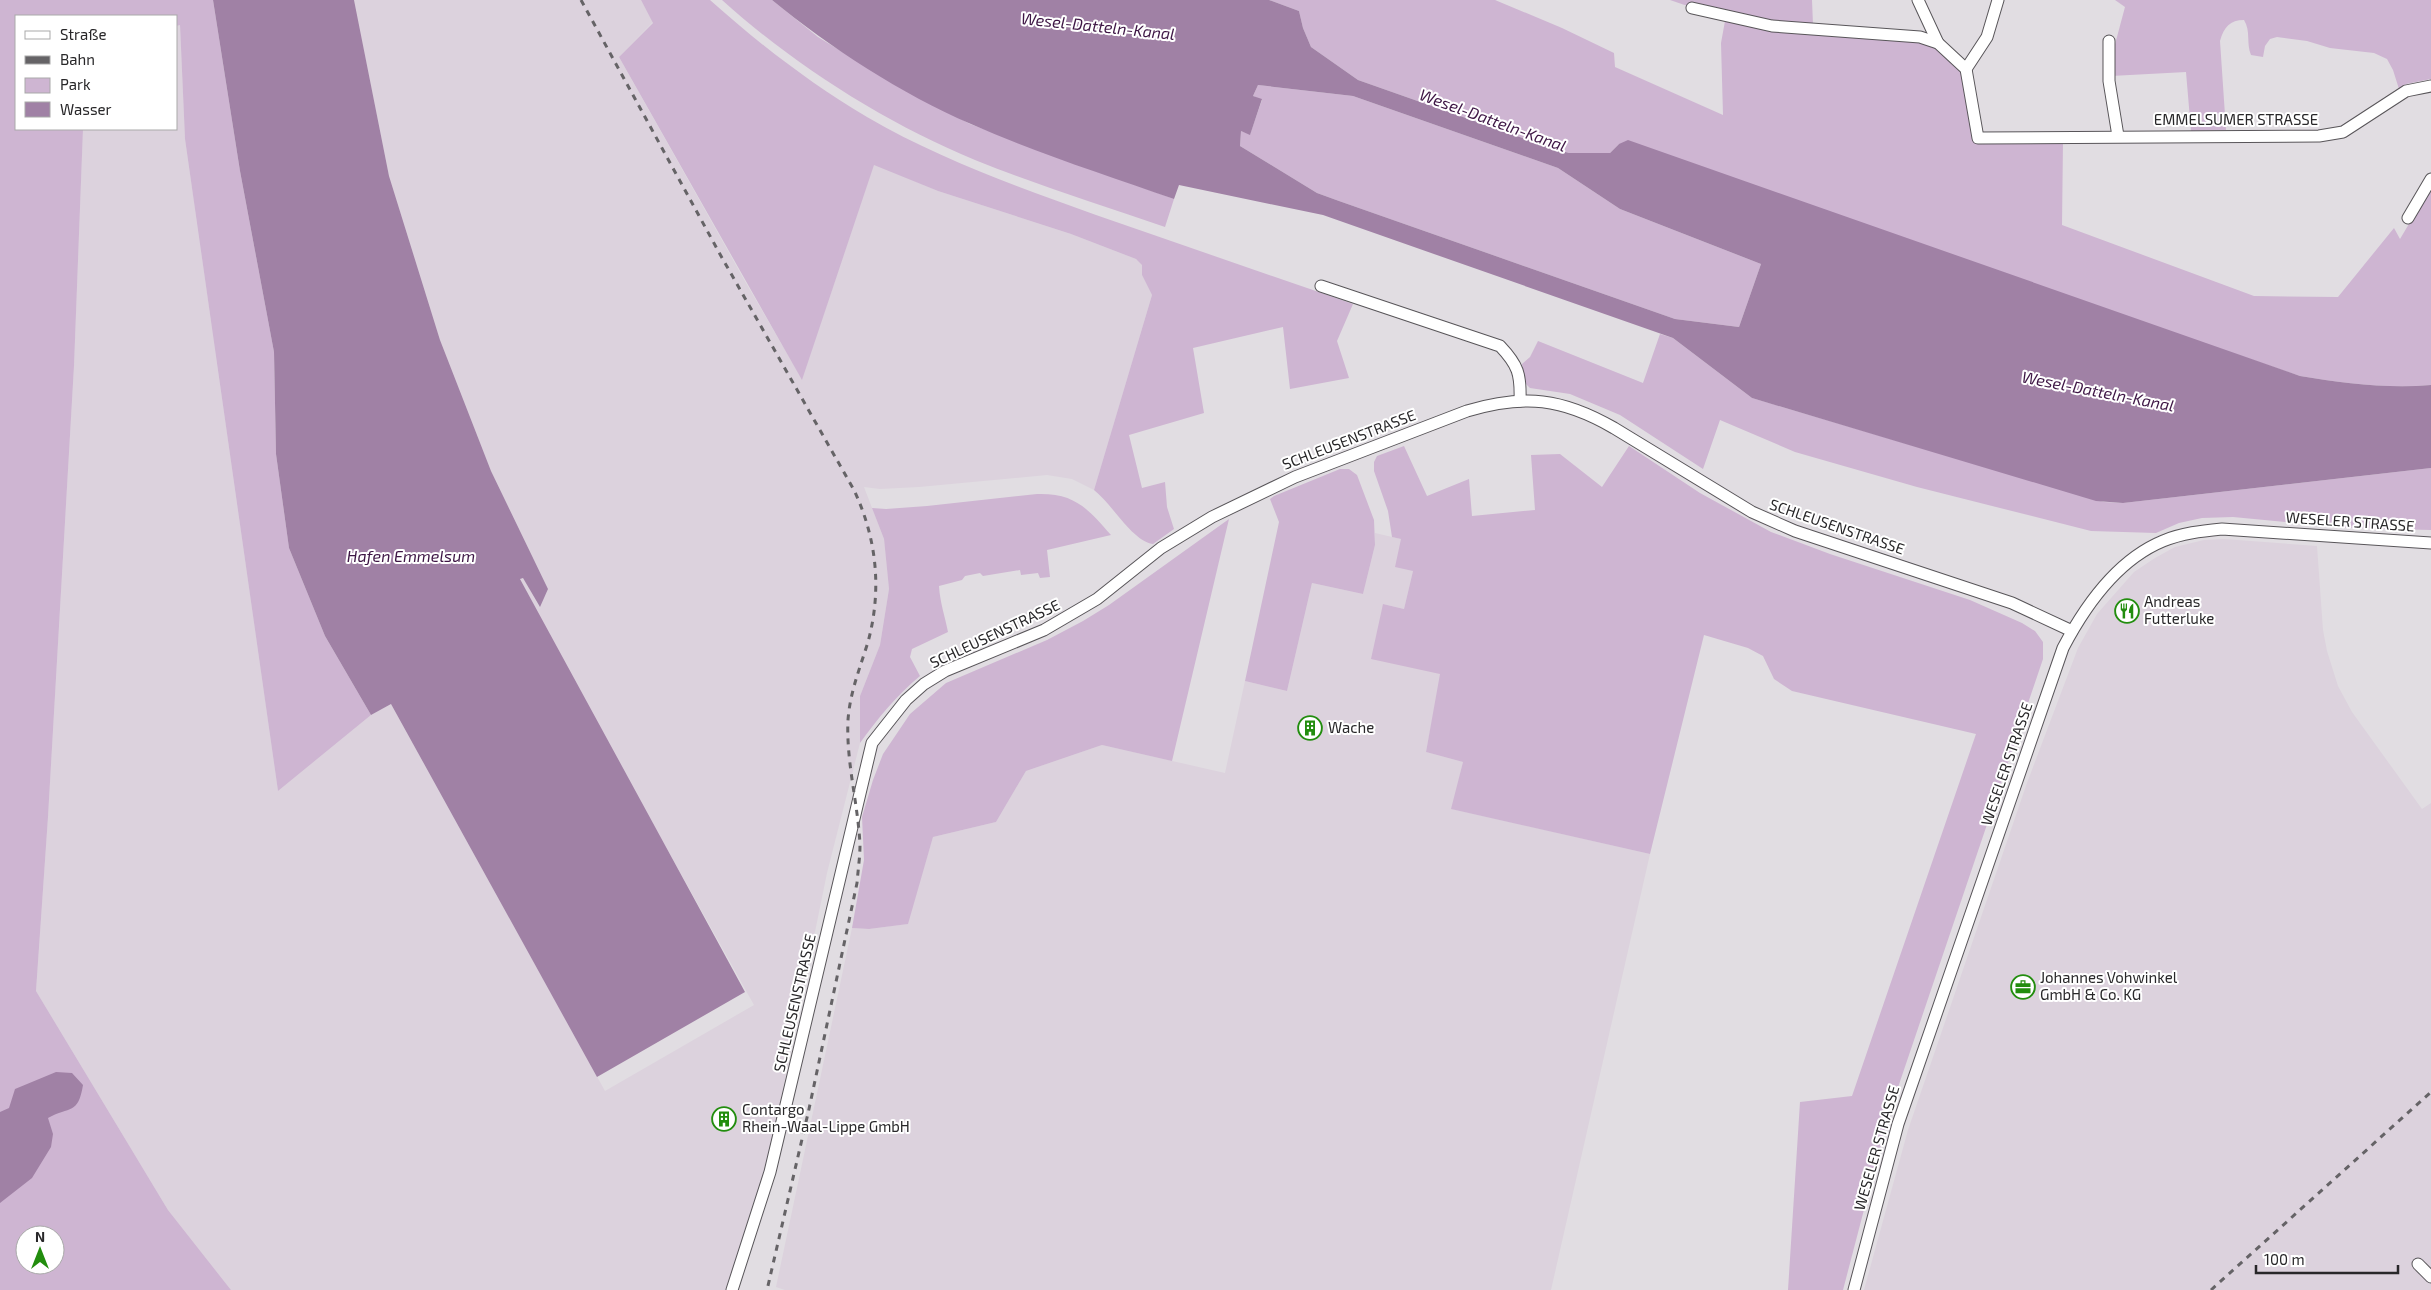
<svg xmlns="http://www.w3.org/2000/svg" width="2431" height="1290" viewBox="0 0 2431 1290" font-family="'Exo 2',sans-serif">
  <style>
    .built { fill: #dcd2dd }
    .green { fill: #ceb5d2; fill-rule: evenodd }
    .water { fill: #a081a5; fill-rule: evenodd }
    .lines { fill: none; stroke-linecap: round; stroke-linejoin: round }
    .minor-casing { stroke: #585559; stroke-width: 13 }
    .minor { stroke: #fff; stroke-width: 11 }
    .rail { stroke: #656366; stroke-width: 3; stroke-dasharray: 6 6; stroke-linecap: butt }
    .labels { text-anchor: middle; stroke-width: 4; stroke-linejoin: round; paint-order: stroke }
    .street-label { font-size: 15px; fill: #282729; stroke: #fff }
    .poi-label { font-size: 15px; fill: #282729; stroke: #fff; text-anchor: start }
    .water-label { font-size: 16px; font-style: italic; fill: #3e1645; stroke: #fff }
  </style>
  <rect width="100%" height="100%" fill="#e1dde2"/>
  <g class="built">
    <polygon points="354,0 641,0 653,22 619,57 746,283 802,379 874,164 938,191 1071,234 1136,259 1142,265 1142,275 1152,295 1094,490 1072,479 1047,475 919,487 880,489 864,487 884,539 889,589 880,645 860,696 860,743 827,873 766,1172 727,1290 231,1290 168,1210 36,991 48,817 74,366 83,129 176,129 176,26 180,24 185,139 278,791 371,715 391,704 605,1091 754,1005 584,700 520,579 523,577 539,606 548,589 491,471 440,340 389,176"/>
    <polygon points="1375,533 1401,539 1413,571 1404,609 1383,604 1441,674 1426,752 1463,762 1452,809 1650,854 1551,1290 785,1290 776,1287 852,928 869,929 907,924 933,837 996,822 1026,771 1102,745 1225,773 1245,681 1287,691 1312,583 1363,594 1375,545"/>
    <polygon points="2224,539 2317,546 2323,630 2327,651 2338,686 2352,712 2422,809 2431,803 2431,1290 1864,1290 1908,1130 2027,783 2078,648 2097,614 2134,572 2155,558 2175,547 2204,540"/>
  </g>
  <g class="green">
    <path d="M0,0H213L240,171L274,352L276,454L289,548L325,636L371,715L278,791L185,139L180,25L176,26V16H16V129H83L74,366L48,817L36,991L168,1210L231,1290H0ZM25,1235H55V1265H25Z"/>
    <path d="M641,0H710C758,43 811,84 867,117C939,159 1018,187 1096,215C1182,245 1267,274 1353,304L1337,341L1349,378L1290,389L1283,327L1193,348L1204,413L1129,435L1142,488L1165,482L1167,507L1174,529L1153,544C1132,541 1113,505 1094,490L1152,295L1142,275V265L1136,259L1071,234L938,191L874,165L802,380L619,57L653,23Z"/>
    <path d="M722,0H772L818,37L893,83L970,124L1174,199L1165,227C1101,205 1037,185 975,160C885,123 794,65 722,0Z"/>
    <path d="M1269,0H1495L1562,28L1614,53L1615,67L1723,115L1721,43L1725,21L1917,41L1933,45L1962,72L1974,141H2063L2062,225L2254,296L2338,297L2394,228L2400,239L2431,187V385C2388,389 2343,383 2300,376L1619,144L1610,153H1569L1551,148L1358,80L1311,47L1303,28L1299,11Z"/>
    <path d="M1670,0H1812L1813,25C1766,21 1715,17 1670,0Z"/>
    <path d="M2115,0H2431V79L2406,84L2399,89L2393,70L2387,59L2374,53L2330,48L2307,41L2277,37L2270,39L2265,46L2263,57L2251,55C2246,43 2251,31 2244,20C2230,20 2224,27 2220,41L2226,130L2191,131L2186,72L2111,76L2110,63L2125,7Z"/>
    <polygon points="1258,85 1353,96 1558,168 1620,209 1761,264 1739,327 1675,319 1339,201 1317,193 1240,146 1241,131 1250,134 1262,100 1253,96"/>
    <polygon points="1660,334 1673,338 1752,398 2104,502 2123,503 2431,468 2431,530 2351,528 2233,517 2202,518 2179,523 2156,533 2091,531 1917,487 1795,452 1720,420 1703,469 1620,415 1570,394 1530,388 1525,383 1522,364 1530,357 1538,341 1643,383"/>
    <polygon points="1404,446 1427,496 1469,479 1472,516 1535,510 1531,455 1560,454 1602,487 1629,446 1700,493 1771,532 1830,554 1970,600 2022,623 2035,631 2043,642 2043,659 1889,1114 1843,1290 1788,1290 1800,1102 1852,1096 1976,734 1792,691 1774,679 1763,656 1748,648 1704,635 1650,854 1451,809 1463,762 1426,752 1440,674 1371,659 1383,604 1404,609 1413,571 1395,567 1401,539 1392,537 1388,511 1374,471 1374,462 1377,456"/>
    <polygon points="1340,469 1349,469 1357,475 1374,520 1375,545 1363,594 1312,583 1287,691 1245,681 1279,522 1270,499 1274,496"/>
    <path d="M1037,494C1075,493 1087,508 1111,535L1047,550L1050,577L1040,578L1038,573L1021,575L1020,570L983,576L980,573L965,576L962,580L939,586C940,603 945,616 948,632L912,649L910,657L920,676C897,695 878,718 860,743V696L880,645L889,589L884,539L872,508L886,509L927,506Z"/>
    <polygon points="1229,519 1172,761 1102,745 1026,771 996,822 933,837 908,924 869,929 852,928 864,860 862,817 873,780 883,754 910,714 946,683 1047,640 1083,621 1109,605"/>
  </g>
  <g class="water">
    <polygon points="213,0 354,0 389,176 440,340 491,471 548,589 540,607 523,578 520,579 745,992 597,1077 391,704 371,715 325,636 289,548 276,454 274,352 240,171"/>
    <path d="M772,0H1269L1299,11L1303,28L1311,47L1358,80L1551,148L1569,153H1610L1619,144L1628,140L2300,376C2343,383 2388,389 2431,385V468L2123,503L2096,501L1752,398L1673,338L1323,215L1179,185L1174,199C1106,175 1037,153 971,124C901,94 831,48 772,0ZM1258,85L1353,96L1558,168L1620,209L1761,264L1739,327L1675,319L1339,201L1317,193L1240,146L1241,131L1250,135L1262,99L1253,96Z"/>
    <path d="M56,1072L72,1073L83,1085C78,1115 70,1106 48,1118L53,1134L51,1147L32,1178L0,1203V1112L9,1108L15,1089Z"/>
  </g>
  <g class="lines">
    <g class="minor-casing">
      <g id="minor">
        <polyline points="1918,0 1938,43"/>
        <polyline points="1692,8 1772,26 1920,37 1938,43 1966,69 1978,138 2319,136 2343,132 2406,91 2431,86"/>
        <polyline points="2109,41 2109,81 2118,136"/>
        <polyline points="1966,69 1987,37 1998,0"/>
        <polyline points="2408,218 2431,179"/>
        <path d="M1321,286L1500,346C1518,365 1521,374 1520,401"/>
        <polyline points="2418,1264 2431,1277"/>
        <path d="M732,1290L770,1172L872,743L906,700L924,684L945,671L1044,630L1097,599L1161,548L1212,517L1295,477L1467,411C1525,394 1562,398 1614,428L1752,512L1795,531L2012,603L2072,631"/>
        <path d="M1854,1290L1898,1124L2063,648C2085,606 2117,560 2163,541C2182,533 2202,531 2222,529L2431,543"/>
      </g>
    </g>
    <use href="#minor" class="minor"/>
    <g class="rail">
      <path d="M581,0L721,256L854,490C877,539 882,590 868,642C860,668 850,692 848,720C846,762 858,803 860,845C860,857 858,870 857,883L809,1109L767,1290"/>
      <polyline points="2211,1290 2431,1092"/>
    </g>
  </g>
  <defs>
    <g id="restaurant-ring" transform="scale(1.25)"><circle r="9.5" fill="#fff" stroke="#228d0e" stroke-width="1.5"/><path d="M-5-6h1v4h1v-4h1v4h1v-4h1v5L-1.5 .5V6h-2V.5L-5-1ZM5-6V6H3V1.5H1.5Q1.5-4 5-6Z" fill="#228d0e"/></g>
    <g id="building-ring" transform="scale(1.25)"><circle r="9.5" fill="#fff" stroke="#228d0e" stroke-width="1.5"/><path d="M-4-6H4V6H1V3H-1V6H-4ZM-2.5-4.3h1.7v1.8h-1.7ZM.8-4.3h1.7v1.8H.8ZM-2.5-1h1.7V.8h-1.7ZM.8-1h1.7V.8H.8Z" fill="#228d0e"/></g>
    <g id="office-ring" transform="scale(1.25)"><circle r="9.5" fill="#fff" stroke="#228d0e" stroke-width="1.5"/><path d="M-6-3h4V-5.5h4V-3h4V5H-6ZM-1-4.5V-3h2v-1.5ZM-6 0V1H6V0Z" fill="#228d0e"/></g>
  </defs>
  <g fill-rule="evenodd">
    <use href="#restaurant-ring" x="2127" y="611"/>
    <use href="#building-ring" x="1310" y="728"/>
    <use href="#office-ring" x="2023" y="987"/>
    <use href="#building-ring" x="724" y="1119"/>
  </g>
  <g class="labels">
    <g class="street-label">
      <text x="2236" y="125">EMMELSUMER STRASSE</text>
      <text transform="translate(1349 440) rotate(-21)" y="5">SCHLEUSENSTRASSE</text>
      <text transform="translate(2350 522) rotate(4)" y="5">WESELER STRASSE</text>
      <text transform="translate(1837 527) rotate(19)" y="5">SCHLEUSENSTRASSE</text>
      <text transform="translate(995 634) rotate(-25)" y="5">SCHLEUSENSTRASSE</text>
      <text transform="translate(2007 764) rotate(-71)" y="5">WESELER STRASSE</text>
      <text transform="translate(795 1003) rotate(-77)" y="5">SCHLEUSENSTRASSE</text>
      <text transform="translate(1877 1148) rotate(-74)" y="5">WESELER STRASSE</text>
    </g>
    <g class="poi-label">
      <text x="2144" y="607">Andreas<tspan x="2144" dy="17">Futterluke</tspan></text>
      <text x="1328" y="733">Wache</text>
      <text x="2040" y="983">Johannes Vohwinkel<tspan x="2040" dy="17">GmbH &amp; Co. KG</tspan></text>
      <text x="742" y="1115">Contargo<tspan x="742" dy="17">Rhein-Waal-Lippe GmbH</tspan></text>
    </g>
    <g class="water-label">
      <text transform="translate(1098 26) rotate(6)" y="6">Wesel-Datteln-Kanal</text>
      <text transform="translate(1493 120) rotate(20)" y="6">Wesel-Datteln-Kanal</text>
      <text transform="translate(2098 391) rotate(11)" y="6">Wesel-Datteln-Kanal</text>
      <text x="411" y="562">Hafen Emmelsum</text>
    </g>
  </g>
  <rect x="15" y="15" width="162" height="115" fill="#ffffff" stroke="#a9a9a9"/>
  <rect x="25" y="31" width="25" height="8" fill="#ffffff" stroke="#a9a9a9"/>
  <text x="60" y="40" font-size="15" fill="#282729">Straße</text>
  <rect x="25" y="56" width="25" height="8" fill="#656366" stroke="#a9a9a9"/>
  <text x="60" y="65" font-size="15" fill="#282729">Bahn</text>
  <rect x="25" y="78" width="25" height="15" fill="#ceb5d2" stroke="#a9a9a9"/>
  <text x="60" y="90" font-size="15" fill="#282729">Park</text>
  <rect x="25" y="102" width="25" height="15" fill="#a081a5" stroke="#a9a9a9"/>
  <text x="60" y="115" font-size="15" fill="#282729">Wasser</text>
  <g transform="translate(40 1250)"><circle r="24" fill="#ffffff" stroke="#a9a9a9"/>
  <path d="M0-4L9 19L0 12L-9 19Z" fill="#228d0e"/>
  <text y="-8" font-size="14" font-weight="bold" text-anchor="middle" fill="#282729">N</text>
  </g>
  <path d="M2256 1265v8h142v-8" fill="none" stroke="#282729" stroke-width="2.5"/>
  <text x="2264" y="1265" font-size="15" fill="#282729" stroke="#ffffff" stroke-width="4" paint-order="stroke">100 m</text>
</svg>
